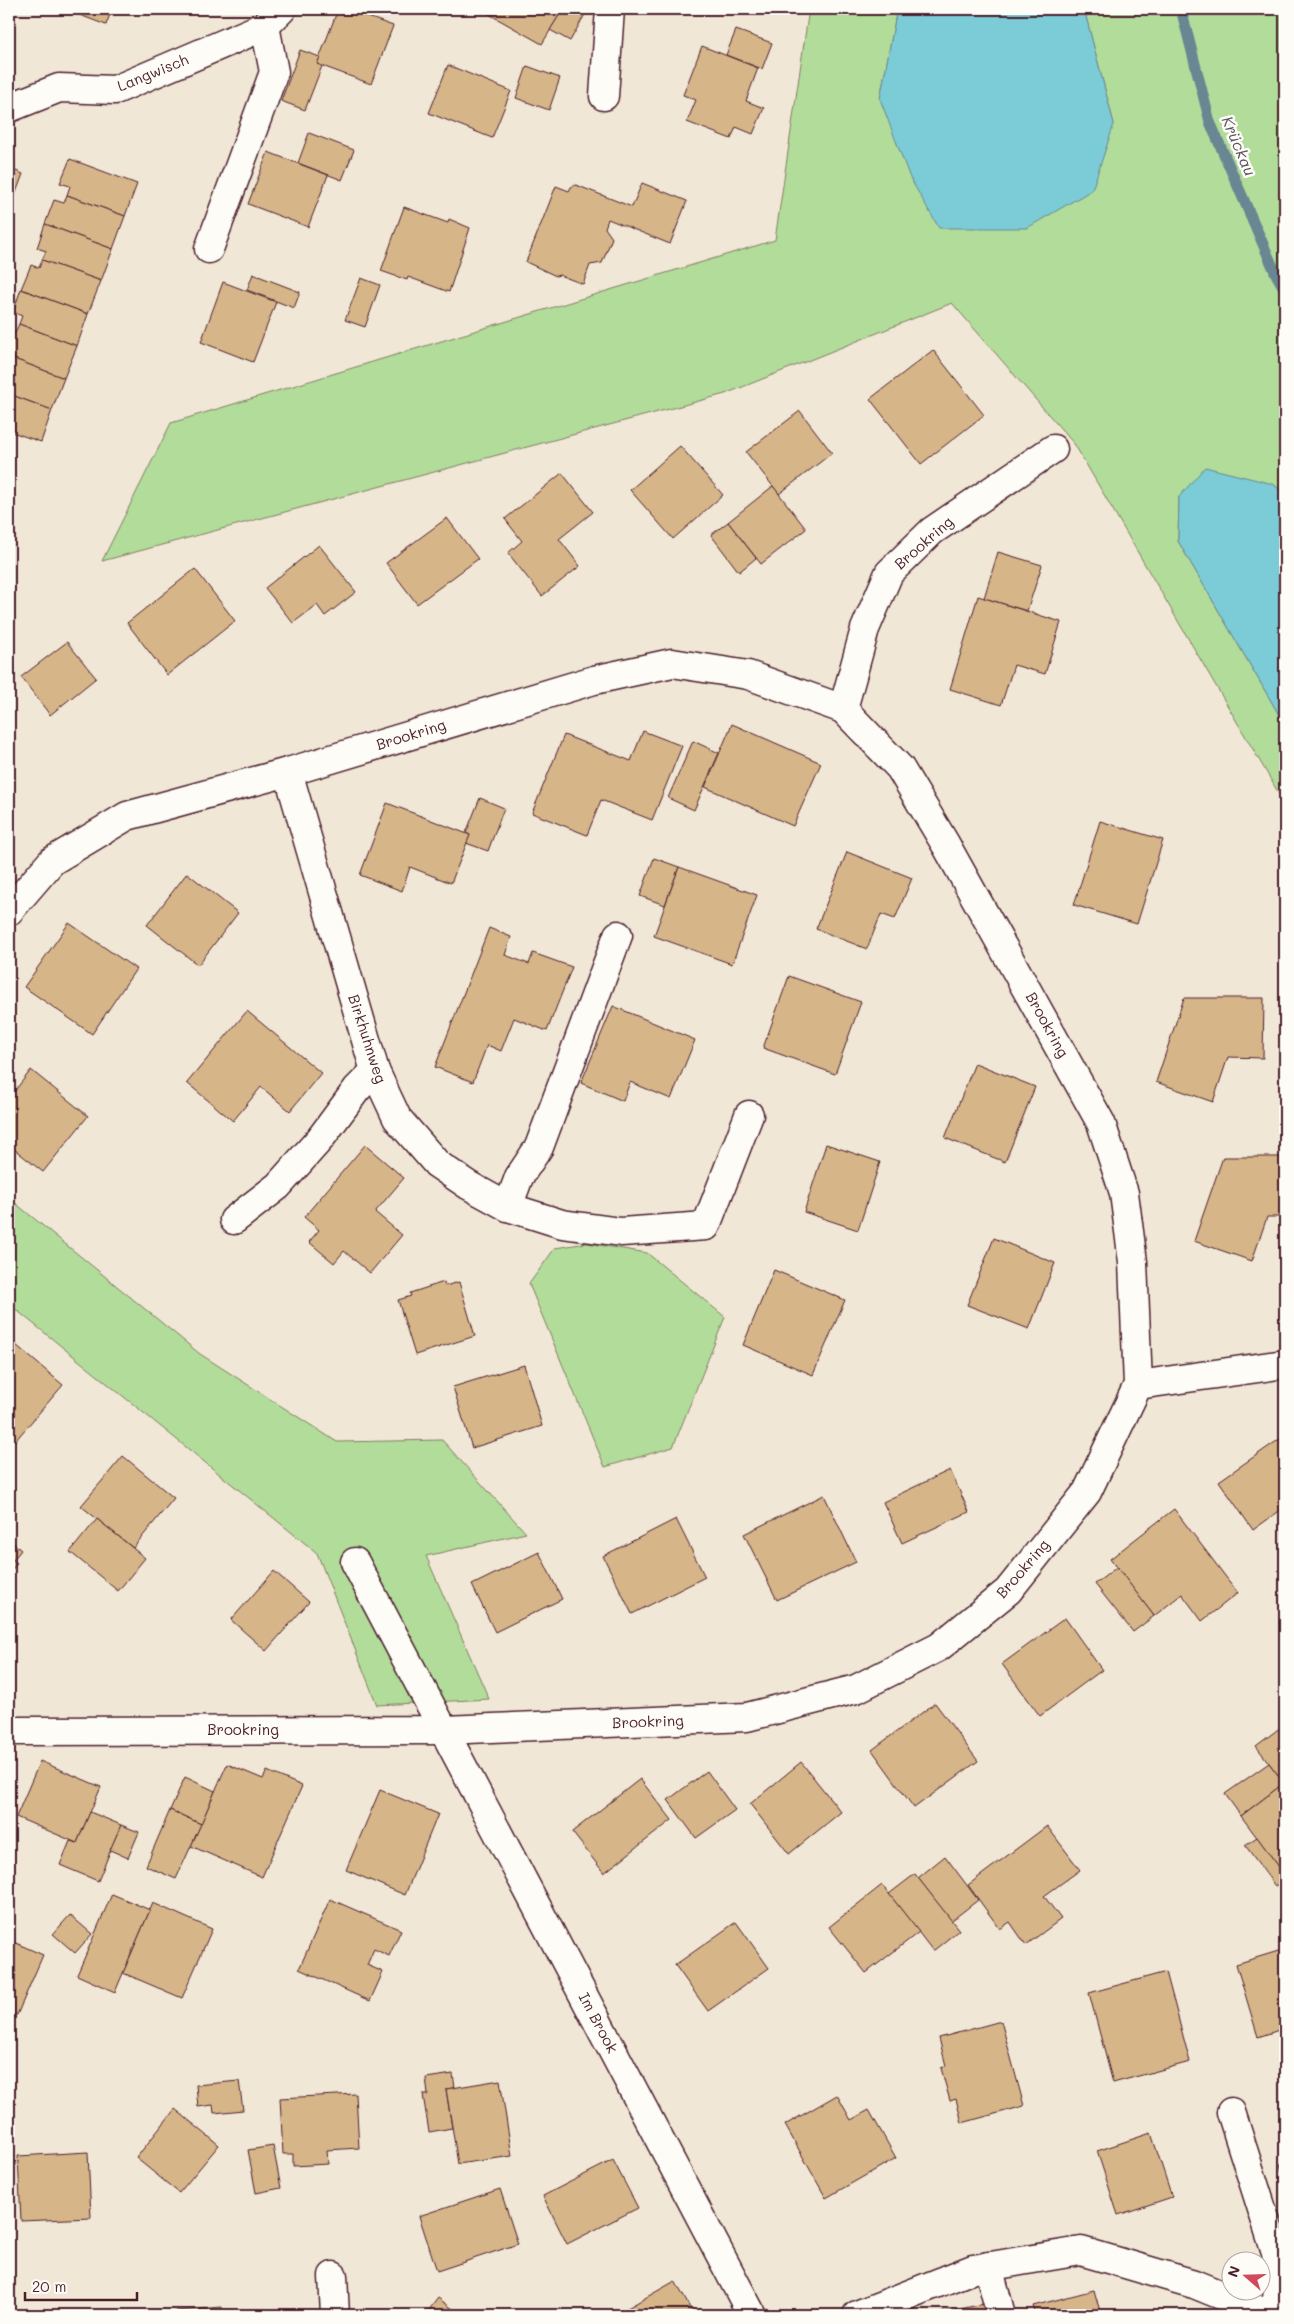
<svg xmlns="http://www.w3.org/2000/svg" width="1294" height="2324" viewBox="0 0 1294 2324" font-family="Mali,sans-serif">
  <style>
    .green { fill: #b2dc9a; stroke: #7e7e62 }
    .water { fill: #7cccd7; stroke: #688792 }
    .lines { fill: none; stroke-linecap: round; stroke-linejoin: round }
    .stream { stroke: #688792; stroke-width: 11 }
    .building { fill: #d6b589; stroke: #4a1f2b }
    .minor-casing { stroke: #4a1f2b; stroke-width: 31 }
    .minor { stroke: #fdfcf7; stroke-width: 28 }
    .labels { text-anchor: middle; stroke-width: 5; stroke-linejoin: round; paint-order: stroke }
    .street-label { font-size: 15px; fill: #4a1f2b; stroke: #fdfcf7 }
    .water-label { font-size: 16px; font-style: italic; fill: #59535f; stroke: #fdfcf7 }
  </style>
  <rect width="100%" height="100%" fill="#f1e7d6"/>
  <filter id="ink" filterUnits="userSpaceOnUse"><feTurbulence type="fractalNoise" baseFrequency=".02" numOctaves="2"/><feDisplacementMap in="SourceGraphic" scale="10" xChannelSelector="R" yChannelSelector="G"/><feConvolveMatrix kernelMatrix="1 2 1 2 8 2 1 2 1" color-interpolation-filters="sRGB"/></filter>
  <g filter="url(#ink)">
    <g class="green">
      <polygon points="809,9 897,9 880,99 1114,124 1084,9 1285,9 1285,494 1273,484 1179,497 1178,541 1285,725 1285,804 1075,445 952,303 725,394 102,561 171,423 775,240"/>
      <polygon points="9,1198 200,1354 337,1442 442,1440 526,1533 426,1556 489,1699 377,1705 317,1553 9,1304"/>
      <polygon points="587,1243 647,1253 725,1317 673,1447 605,1467 529,1284 555,1248"/>
    </g>
    <g class="water">
      <polygon points="897,9 1084,9 1114,124 1092,190 1027,228 939,228 910,178 880,99"/>
      <polygon points="1205,467 1273,484 1285,494 1285,725 1178,541 1179,497"/>
    </g>
    <g class="lines">
      <polyline class="stream" points="1181,9 1210,122 1276,274 1285,290"/>
    </g>
    <g class="building">
      <polygon points="64,9 112,9 106,25"/>
      <polygon points="338,9 346,9 393,26 371,84 317,64"/>
      <polygon points="480,9 563,9 542,44"/>
      <polygon points="563,9 588,9 570,41 550,30"/>
      <polygon points="736,30 772,43 762,69 726,55"/>
      <polygon points="702,46 758,68 746,101 764,108 753,134 736,127 731,139 687,122 696,100 683,95"/>
      <polygon points="300,50 320,57 317,64 322,66 305,110 281,101"/>
      <polygon points="448,65 511,91 492,138 429,113"/>
      <polygon points="527,66 560,78 549,110 516,98"/>
      <polygon points="309,133 354,150 342,180 298,163"/>
      <polygon points="268,152 328,175 308,227 248,204"/>
      <polygon points="70,159 137,184 125,216 67,195 70,186 60,183"/>
      <polygon points="9,168 23,174 9,211"/>
      <polygon points="642,183 687,201 670,244 608,219 605,228 612,238 602,263 590,265 583,284 559,275 556,276 526,262 556,186 569,191 571,187 576,185 632,207"/>
      <polygon points="67,195 125,216 113,249 45,224 54,200 64,203"/>
      <polygon points="404,207 448,223 449,219 470,228 449,292 408,277 407,280 381,271"/>
      <polygon points="45,224 113,249 101,281 42,260 46,251 37,248"/>
      <polygon points="42,260 101,281 88,314 21,289 31,265 39,268"/>
      <polygon points="253,274 300,292 294,308 247,290"/>
      <polygon points="361,278 380,285 365,327 345,320"/>
      <polygon points="223,282 276,302 253,362 201,342"/>
      <polygon points="21,289 88,314 77,346 19,324 22,316 13,312"/>
      <polygon points="19,324 77,346 64,378 9,357 9,330 15,333"/>
      <polygon points="933,350 984,415 921,464 870,399"/>
      <polygon points="9,357 64,378 52,410 9,394"/>
      <polygon points="9,394 52,410 41,442 9,431"/>
      <polygon points="800,411 832,453 779,494 746,452"/>
      <polygon points="680,446 723,495 673,539 630,490"/>
      <polygon points="562,473 593,512 559,539 580,566 542,596 508,553 522,541 505,519"/>
      <polygon points="773,486 806,529 761,564 728,522"/>
      <polygon points="447,518 478,559 417,604 386,563"/>
      <polygon points="728,522 756,558 739,572 711,535"/>
      <polygon points="319,545 356,592 325,616 317,605 293,623 265,588"/>
      <polygon points="998,552 1042,565 1027,611 984,598"/>
      <polygon points="195,569 235,621 167,675 127,623"/>
      <polygon points="978,596 1061,622 1045,674 1014,665 1001,705 950,689"/>
      <polygon points="67,642 96,678 50,715 21,677"/>
      <polygon points="732,724 821,763 793,826 705,787"/>
      <polygon points="643,731 682,746 652,820 601,800 587,835 532,813 564,735 631,761"/>
      <polygon points="693,741 719,753 694,810 668,798"/>
      <polygon points="480,798 504,808 488,851 466,843 470,835 466,833"/>
      <polygon points="387,803 470,835 451,883 410,867 402,891 360,875"/>
      <polygon points="1100,821 1163,840 1137,924 1074,905"/>
      <polygon points="847,852 912,878 895,919 881,914 867,949 816,929"/>
      <polygon points="654,858 679,867 665,905 640,896"/>
      <polygon points="679,867 757,895 732,964 654,936"/>
      <polygon points="187,873 238,913 198,965 147,925"/>
      <polygon points="69,923 136,969 92,1034 24,987"/>
      <polygon points="489,928 511,937 505,955 529,964 533,953 572,967 547,1031 514,1018 501,1051 487,1045 473,1082 435,1067"/>
      <polygon points="789,976 861,1002 835,1074 763,1048"/>
      <polygon points="1184,998 1264,998 1263,1058 1228,1057 1213,1102 1156,1082"/>
      <polygon points="613,1006 695,1040 671,1099 630,1082 623,1101 581,1083"/>
      <polygon points="247,1011 321,1073 290,1111 261,1087 233,1121 187,1083"/>
      <polygon points="975,1063 1035,1087 1005,1162 945,1138"/>
      <polygon points="31,1070 88,1116 43,1172 9,1145 9,1098"/>
      <polygon points="826,1144 880,1162 858,1230 804,1212"/>
      <polygon points="365,1145 404,1178 375,1212 402,1235 370,1273 344,1251 334,1263 309,1242 319,1230 304,1217"/>
      <polygon points="1223,1157 1285,1157 1285,1217 1267,1217 1252,1261 1194,1241"/>
      <polygon points="994,1238 1055,1263 1029,1329 967,1305"/>
      <polygon points="774,1270 845,1300 813,1375 743,1345"/>
      <polygon points="444,1282 445,1286 459,1282 475,1336 415,1355 398,1300 411,1296 410,1293"/>
      <polygon points="9,1339 63,1385 15,1441 9,1436"/>
      <polygon points="524,1365 542,1426 472,1448 453,1387"/>
      <polygon points="1284,1436 1285,1507 1253,1530 1219,1481"/>
      <polygon points="123,1456 174,1498 133,1548 81,1506"/>
      <polygon points="950,1470 969,1512 902,1543 883,1502"/>
      <polygon points="824,1495 856,1562 777,1600 744,1534"/>
      <polygon points="1174,1509 1238,1593 1202,1621 1182,1594 1154,1616 1110,1559"/>
      <polygon points="97,1519 145,1558 118,1591 70,1552"/>
      <polygon points="676,1519 705,1577 632,1614 603,1556"/>
      <polygon points="9,1539 21,1550 13,1560 9,1557"/>
      <polygon points="539,1552 562,1599 495,1632 472,1585"/>
      <polygon points="9,1557 17,1563 9,1574"/>
      <polygon points="1117,1567 1154,1616 1133,1632 1095,1584"/>
      <polygon points="274,1571 309,1602 266,1651 231,1620"/>
      <polygon points="1065,1618 1102,1670 1040,1716 1002,1664"/>
      <polygon points="935,1703 978,1761 914,1808 872,1750"/>
      <polygon points="1285,1724 1285,1784 1256,1746"/>
      <polygon points="40,1761 101,1787 77,1843 16,1817"/>
      <polygon points="801,1762 841,1812 789,1854 750,1804"/>
      <polygon points="1269,1763 1284,1783 1241,1816 1225,1794"/>
      <polygon points="227,1764 263,1779 267,1771 302,1786 262,1877 191,1846"/>
      <polygon points="707,1771 735,1810 696,1838 668,1800"/>
      <polygon points="185,1777 215,1791 201,1824 170,1810"/>
      <polygon points="640,1779 672,1820 604,1873 572,1832"/>
      <polygon points="1284,1783 1285,1784 1285,1875 1241,1816"/>
      <polygon points="380,1790 438,1814 405,1895 346,1870"/>
      <polygon points="170,1810 201,1824 176,1879 146,1866"/>
      <polygon points="90,1812 121,1825 98,1881 60,1865 70,1841 77,1843"/>
      <polygon points="121,1825 139,1832 128,1858 110,1850"/>
      <polygon points="1047,1826 1080,1870 1044,1896 1061,1919 1026,1945 1010,1922 1000,1929 968,1885"/>
      <polygon points="1257,1837 1285,1875 1285,1879 1275,1886 1245,1845"/>
      <polygon points="945,1856 978,1900 951,1921 918,1878"/>
      <polygon points="915,1874 959,1930 933,1951 889,1894"/>
      <polygon points="882,1885 919,1932 866,1973 829,1927"/>
      <polygon points="112,1894 150,1910 115,1992 77,1975"/>
      <polygon points="330,1899 401,1930 389,1956 374,1949 367,1965 383,1972 370,2001 299,1969"/>
      <polygon points="153,1903 212,1929 182,1998 123,1973"/>
      <polygon points="70,1915 92,1934 75,1953 53,1934"/>
      <polygon points="736,1922 769,1968 708,2011 675,1965"/>
      <polygon points="9,1940 43,1955 17,2015 9,2012"/>
      <polygon points="1285,1949 1285,2028 1258,2037 1236,1964"/>
      <polygon points="1166,1972 1190,2062 1113,2083 1089,1993"/>
      <polygon points="1001,2021 1024,2106 962,2123 956,2099 950,2101 941,2068 946,2066 939,2038"/>
      <polygon points="453,2074 455,2088 446,2089 452,2128 429,2132 423,2095 428,2095 426,2078"/>
      <polygon points="500,2080 512,2156 458,2164 446,2089"/>
      <polygon points="239,2081 243,2110 214,2113 213,2105 198,2107 196,2085"/>
      <polygon points="356,2094 359,2148 327,2150 328,2164 293,2166 293,2154 283,2154 280,2098"/>
      <polygon points="837,2095 851,2120 869,2110 896,2158 826,2198 785,2125"/>
      <polygon points="175,2109 219,2145 179,2193 136,2158"/>
      <polygon points="1151,2133 1172,2197 1118,2215 1097,2151"/>
      <polygon points="273,2146 281,2188 256,2193 248,2150"/>
      <polygon points="88,2152 91,2218 21,2221 18,2156"/>
      <polygon points="613,2160 638,2208 567,2244 543,2196"/>
      <polygon points="1285,2163 1285,2183 1280,2164"/>
      <polygon points="500,2189 518,2244 437,2271 419,2216"/>
      <polygon points="675,2281 694,2315 615,2315"/>
      <polygon points="1094,2290 1101,2315 1036,2315 1033,2306"/>
      <polygon points="438,2298 461,2315 425,2315"/>
      <polygon points="983,2304 986,2315 941,2315 941,2313"/>
      <polygon points="222,2307 223,2315 176,2315 176,2311"/>
    </g>
    <g class="lines">
      <g class="minor-casing">
        <g id="minor">
          <polyline points="604,96 610,9"/>
          <polyline points="9,108 59,88 115,90 265,26 282,9"/>
          <polyline points="209,249 274,72 265,26"/>
          <polyline points="843,709 865,629 889,573 932,531 1053,449"/>
          <polyline points="288,772 375,1071 397,1118 437,1164 468,1185 508,1207 562,1224 621,1232 706,1226 749,1115"/>
          <polyline points="9,911 52,861 127,816 288,772 594,680 672,663 748,675 843,709 900,768 946,845 1101,1123 1124,1193 1133,1262 1138,1385 1087,1492 1008,1591 939,1647 856,1689 747,1717 444,1730 9,1731"/>
          <polyline points="508,1207 519,1177 539,1147 618,935"/>
          <polyline points="234,1220 278,1186 320,1139 357,1089 375,1071"/>
          <polyline points="1138,1385 1285,1364"/>
          <polyline points="355,1562 752,2315"/>
          <polyline points="1231,2112 1276,2253 1279,2281 1275,2315"/>
          <polyline points="988,2266 1001,2315"/>
          <polyline points="333,2276 335,2315"/>
          <polyline points="857,2315 973,2269 1081,2251 1194,2284 1270,2315"/>
        </g>
      </g>
      <use href="#minor" class="minor"/>
    </g>
  </g>
  <g class="labels">
    <g class="street-label">
      <text transform="translate(153 73) rotate(-22)" y="5">Langwisch</text>
      <text transform="translate(924 543) rotate(-41)" y="5">Brookring</text>
      <text transform="translate(411 735) rotate(-17)" y="5">Brookring</text>
      <text transform="translate(1047 1025) rotate(61)" y="5">Brookring</text>
      <text transform="translate(367 1039) rotate(72)" y="5">Birkhuhnweg</text>
      <text transform="translate(1023 1569) rotate(-49)" y="5">Brookring</text>
      <text transform="translate(648 1722) rotate(-2)" y="5">Brookring</text>
      <text x="243" y="1735">Brookring</text>
      <text transform="translate(598 2023) rotate(62)" y="5">Im Brook</text>
    </g>
    <g class="water-label">
      <text transform="translate(1239 146) rotate(67)" y="6">Krückau</text>
    </g>
  </g>
  <rect width="1294" height="2324" fill="none" stroke="#fdfcf7" stroke-width="30"/>
  <rect x="15" y="15" width="1264" height="2294" fill="none" stroke="#4a1f2b" stroke-width="2" filter="url(#ink)"/>
  <g transform="translate(1246 2276) rotate(290)"><circle r="24" fill="#fdfcf7" stroke="#b5a4a5"/>
  <path d="M0-4L9 19L0 12L-9 19Z" fill="#d1495b"/>
  <text y="-8" font-size="14" font-weight="bold" text-anchor="middle" fill="#4a1f2b">N</text>
  </g>
  <path d="M25 2292v8h112v-8" fill="none" stroke="#4a1f2b" stroke-width="2.5"/>
  <text x="32" y="2292" font-size="15" fill="#4a1f2b" stroke="#fdfcf7" stroke-width="4" paint-order="stroke">20 m</text>
</svg>
